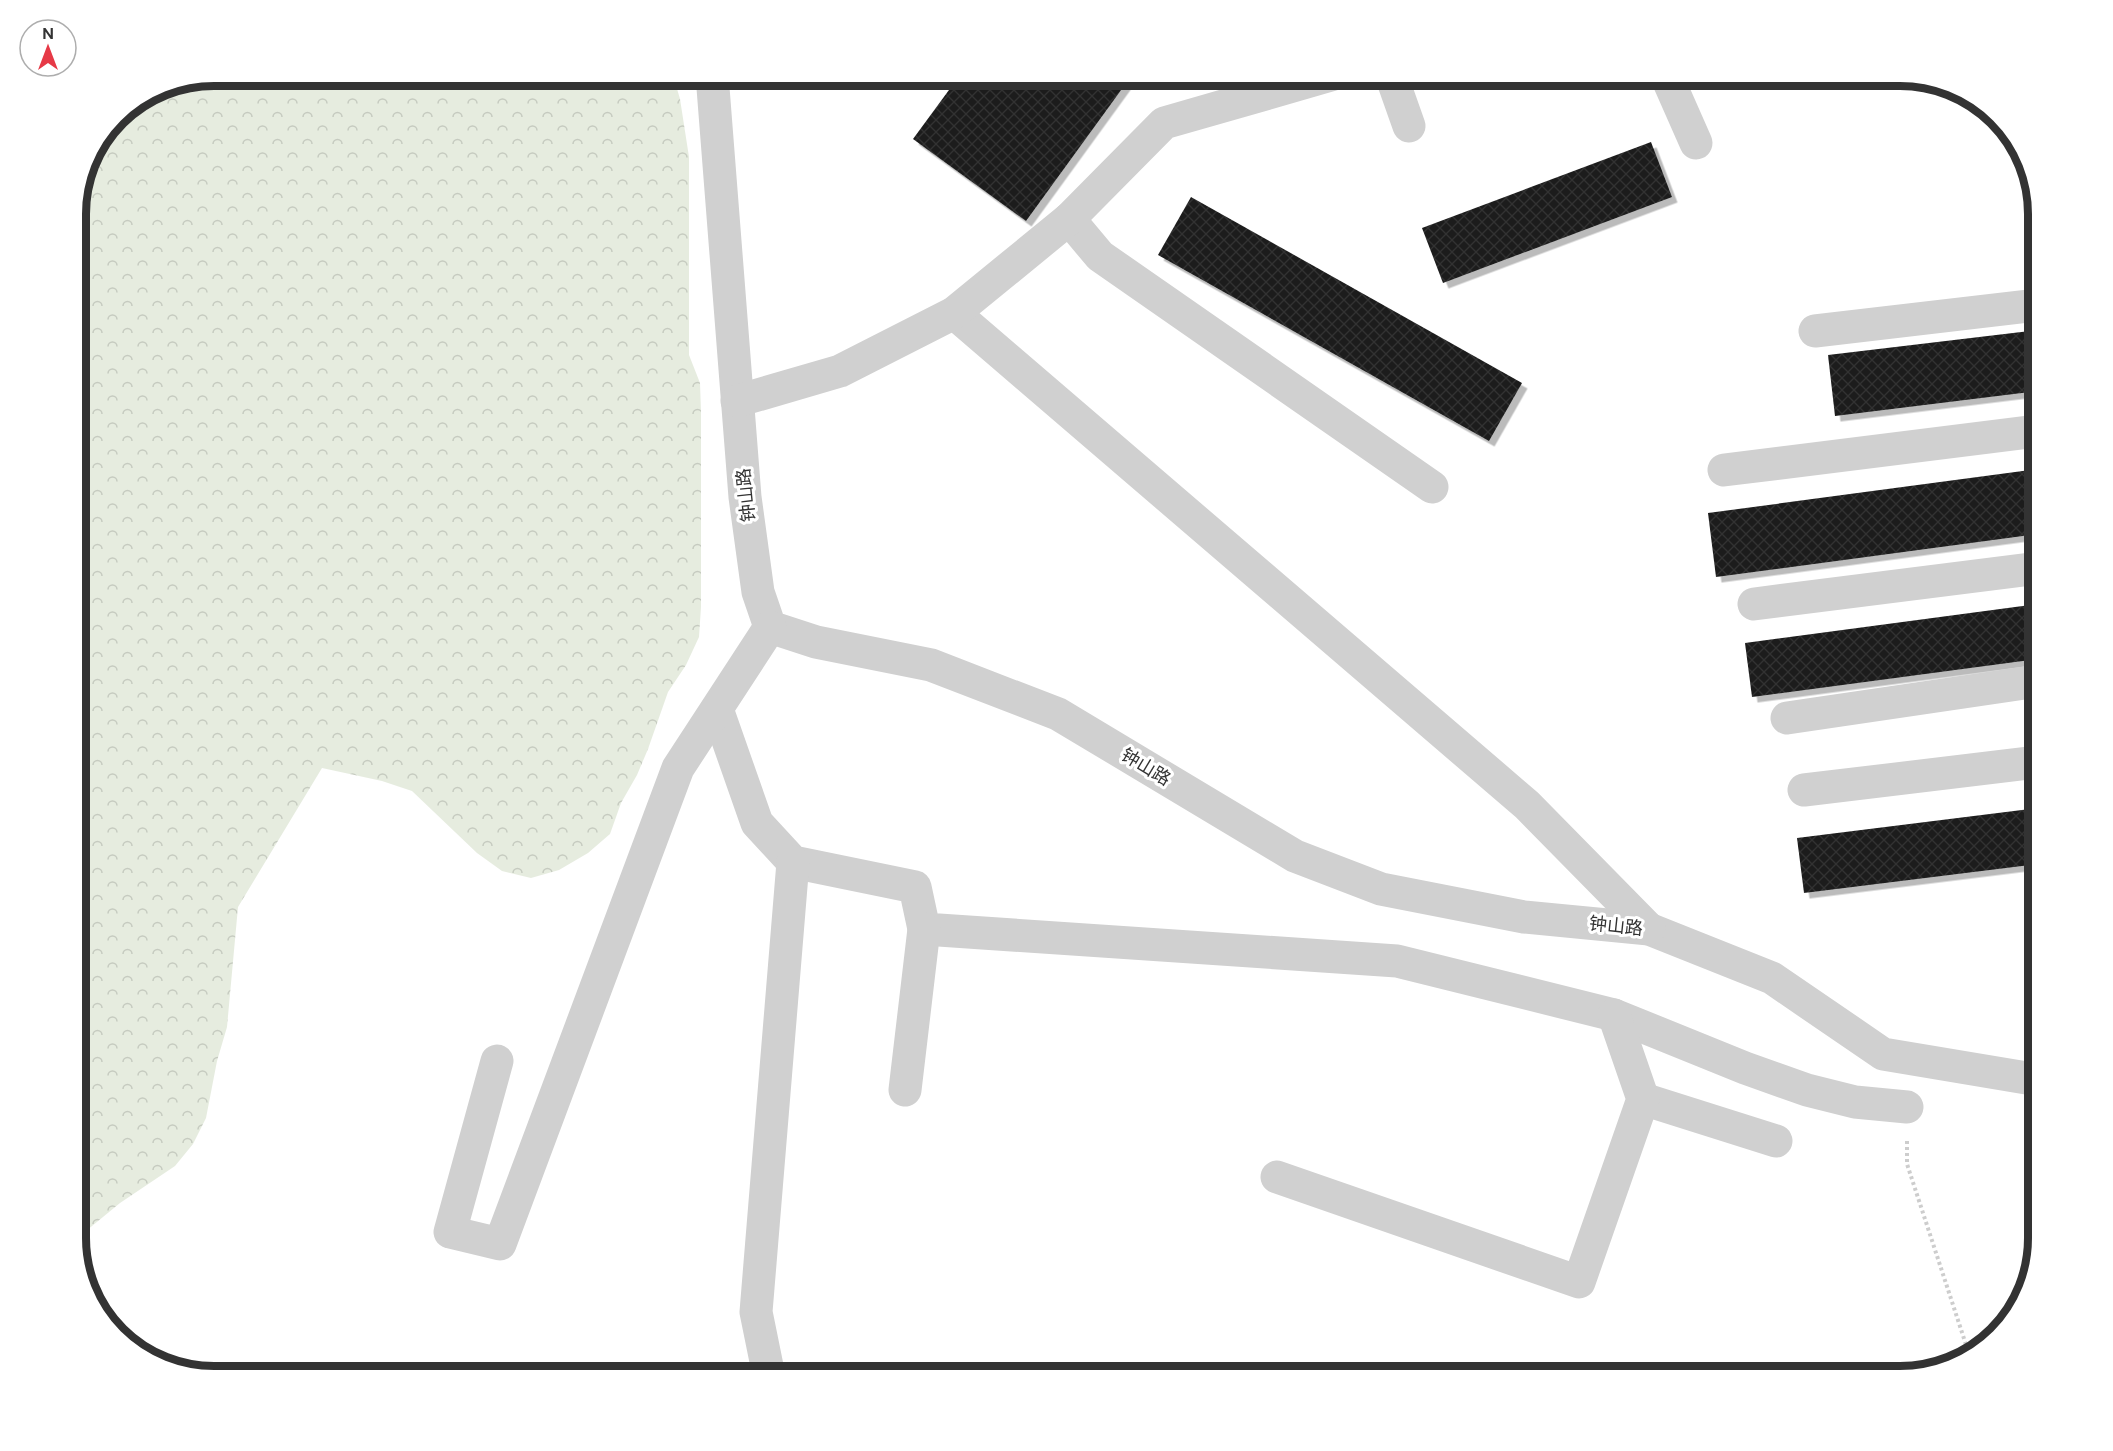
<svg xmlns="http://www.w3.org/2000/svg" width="2113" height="1451" viewBox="0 0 2113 1451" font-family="'DM Sans','Noto Sans SC',sans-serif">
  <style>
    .forest { fill: url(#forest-crowns) }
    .building { fill: url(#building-cross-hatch); filter: url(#shadow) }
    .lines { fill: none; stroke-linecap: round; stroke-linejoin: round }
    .path { stroke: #cdcdcd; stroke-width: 4; stroke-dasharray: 3 3; stroke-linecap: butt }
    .minor { stroke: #d0d0d0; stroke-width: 33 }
    .labels { text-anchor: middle; stroke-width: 6; stroke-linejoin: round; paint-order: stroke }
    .street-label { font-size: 18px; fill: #333; stroke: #fff }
    .rim { fill: none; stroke: #333; stroke-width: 8 }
  </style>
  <defs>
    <pattern id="forest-crowns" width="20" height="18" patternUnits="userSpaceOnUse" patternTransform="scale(1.5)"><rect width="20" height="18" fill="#e6ecdf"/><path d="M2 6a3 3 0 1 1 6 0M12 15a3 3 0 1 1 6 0" fill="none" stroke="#c6cbc0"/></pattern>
    <pattern id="building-cross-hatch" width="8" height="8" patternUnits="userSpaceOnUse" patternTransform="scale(1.5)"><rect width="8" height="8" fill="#1a1a1a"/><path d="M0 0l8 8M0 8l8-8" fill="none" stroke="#333"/></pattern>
    <filter id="shadow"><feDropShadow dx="5.5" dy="5.5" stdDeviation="0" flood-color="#0004"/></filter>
  </defs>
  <rect width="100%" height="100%" fill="#fff"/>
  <polygon class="forest" points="214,75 673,75 680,99 689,157 689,355 700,383 701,412 701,607 699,637 686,665 668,692 648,749 637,775 621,803 610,834 588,853 559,870 531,878 502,871 477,853 412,791 382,781 322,768 238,907 227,1027 217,1061 206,1118 193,1144 175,1166 120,1203 75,1240 75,205 86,160 116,115 161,85"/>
  <g class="building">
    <polygon points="960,75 1132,75 1026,221 913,139"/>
    <polygon points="1651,142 1672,197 1443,283 1422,228"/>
    <polygon points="1191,197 1522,383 1489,441 1158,255"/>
    <polygon points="2038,330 2038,391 1835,416 1828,355"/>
    <polygon points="2038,469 2038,534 1716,577 1708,513"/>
    <polygon points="2038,604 2038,659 1752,697 1745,643"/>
    <polygon points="2038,808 2038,864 1804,893 1797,838"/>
  </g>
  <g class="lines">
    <polyline class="path" points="1907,1141 1907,1164 1970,1357"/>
    <g class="minor">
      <polyline points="712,75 745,497 758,592 770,627 816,642 931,665 1058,714 1295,856 1381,889 1524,917 1649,929 1772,978 1883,1054 2038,1080"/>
      <polyline points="1391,75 1409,126"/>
      <polyline points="1666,75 1696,143"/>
      <polyline points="1069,219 1100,256 1432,487"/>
      <polyline points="954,313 1527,805 1649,929"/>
      <polyline points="1815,331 2038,305"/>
      <polyline points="737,401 840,371 954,313 1069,219 1164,123 1331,75"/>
      <polyline points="1724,470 2038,431"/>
      <polyline points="1754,604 2038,568"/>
      <polyline points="717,709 757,823 793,862 915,887 924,929 1397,961 1614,1015 1745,1068 1807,1090 1855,1102 1907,1107"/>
      <polyline points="1787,718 2038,681"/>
      <polyline points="1804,790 2038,762"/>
      <polyline points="497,1061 450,1232 500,1244 678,768 770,627"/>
      <polyline points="905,1090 924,929"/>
      <polyline points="1643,1099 1776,1141"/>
      <polyline points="1277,1177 1579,1282 1643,1099 1614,1015"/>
      <polyline points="769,1376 756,1312 793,862"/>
    </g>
  </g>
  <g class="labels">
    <g class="street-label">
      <text transform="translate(746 495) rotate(-96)" y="6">钟山路</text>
      <text transform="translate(1146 767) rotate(31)" y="6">钟山路</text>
      <text transform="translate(1616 926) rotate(6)" y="6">钟山路</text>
    </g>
  </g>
  <path d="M0 0H2113V1451H0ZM214 86H1900A128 128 0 0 1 2028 214V1238A128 128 0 0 1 1900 1366H214A128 128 0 0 1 86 1238V214A128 128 0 0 1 214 86Z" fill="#fff" fill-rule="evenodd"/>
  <path class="rim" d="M214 86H1900A128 128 0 0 1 2028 214V1238A128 128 0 0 1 1900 1366H214A128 128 0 0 1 86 1238V214A128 128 0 0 1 214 86Z"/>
  <g transform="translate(48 48)"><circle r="28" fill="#ffffff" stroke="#adadad" stroke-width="1.5"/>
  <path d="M0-4.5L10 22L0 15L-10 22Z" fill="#e63946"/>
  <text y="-9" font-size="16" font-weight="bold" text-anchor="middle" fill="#333333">N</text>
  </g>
</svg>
